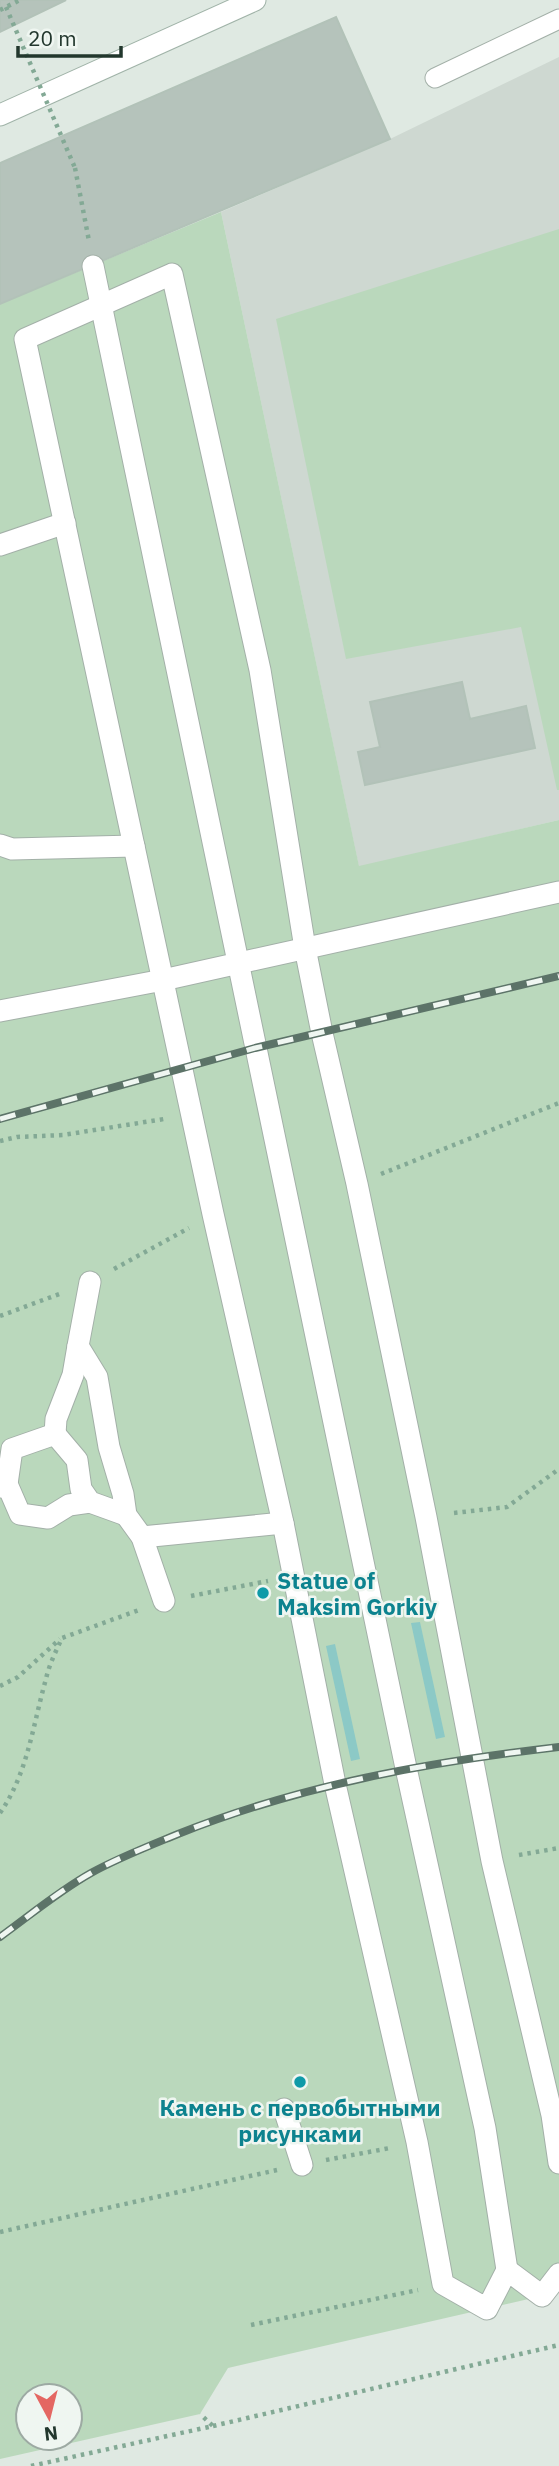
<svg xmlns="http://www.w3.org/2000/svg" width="559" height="2466" font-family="'IBM Plex Sans',sans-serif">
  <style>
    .built { fill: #ced8d1 }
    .green { fill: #bad8bc; fill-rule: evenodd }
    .water { fill: #8cc9c6 }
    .building { fill: #b5c3bb; stroke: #b2c2b8; stroke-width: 2 }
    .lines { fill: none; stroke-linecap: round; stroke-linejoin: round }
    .service-casing { stroke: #a3b0a8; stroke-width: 21 }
    .pedestrian-casing { stroke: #a3b0a8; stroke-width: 23 }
    .secondary-casing { stroke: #a0b3a8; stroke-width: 23 }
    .path { stroke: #83a995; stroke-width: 4.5; stroke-dasharray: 3.5 5; stroke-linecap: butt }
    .service { stroke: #fff; stroke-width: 19 }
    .pedestrian { stroke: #fff; stroke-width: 21 }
    .secondary { stroke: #fff; stroke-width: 21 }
    .rail-casing { stroke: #5c7368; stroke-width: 8 }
    .rail { stroke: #eff6f1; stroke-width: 5; stroke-dasharray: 16; stroke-linecap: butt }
    .path-bridge { stroke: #83a995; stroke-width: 4.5; stroke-dasharray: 3.5 5; stroke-linecap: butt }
    .culture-dot { fill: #0f9aa8; stroke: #eff6f1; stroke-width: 2.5 }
    .labels { text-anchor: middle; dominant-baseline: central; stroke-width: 5; stroke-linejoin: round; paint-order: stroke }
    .culture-label { font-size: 23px; font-weight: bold; fill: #0d838f; stroke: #eff6f1; text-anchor: start }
  </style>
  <rect width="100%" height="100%" fill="#dfe9e2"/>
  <!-- built -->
  <polygon class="built" points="559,57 559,820 359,867 221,212 390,139"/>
  <!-- green -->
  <g class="green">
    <path d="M 221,212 L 359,866 L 559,820 L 559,2292 L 228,2368 L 200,2414 L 0,2459 L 0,304 ZM 28,2396 L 70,2396 L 70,2438 L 28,2438 Z"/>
    <polygon points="559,229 559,790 557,790 521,627 346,659 276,319"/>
  </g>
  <!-- water -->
  <g class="water">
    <polygon points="420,1622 445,1737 436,1739 411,1623"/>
    <polygon points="335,1644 360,1759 351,1761 326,1646"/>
  </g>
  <!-- building -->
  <g class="building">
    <polygon points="0,0 66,0 0,32"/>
    <polygon points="336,17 390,139 0,304 0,163"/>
    <polygon points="462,682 470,719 526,706 535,748 365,785 358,752 380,747 370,702"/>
  </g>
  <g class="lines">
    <defs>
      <polyline id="service" points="435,78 559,19"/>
      <g id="pedestrian">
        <polyline points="93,266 406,1768 485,2128 507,2270"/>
        <polyline points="0,545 65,523"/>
        <polyline points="0,845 12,849 134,846"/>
        <polyline points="0,1011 163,980 559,892"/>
        <polyline points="90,1282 78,1346 97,1377 109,1447 123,1494 126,1515 142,1537 164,1601"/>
        <polyline points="55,1434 56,1419 73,1375 78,1346"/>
        <polyline points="7,1484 20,1514 48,1518 69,1505 90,1502"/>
        <polyline points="0,1487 7,1484 12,1449 55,1434 77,1460 81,1489 90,1502 126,1515"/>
        <polyline points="142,1537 283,1523"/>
        <polyline points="284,2109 302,2165"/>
        <polyline points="559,2163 552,2115 492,1861 426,1517 357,1184 322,1033 305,948 260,670 172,274 25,339 213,1214 283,1523 335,1784 417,2142 443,2284 487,2309 507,2270 542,2296 559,2274"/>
      </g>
      <polyline id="secondary" points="0,115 255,0"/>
    </defs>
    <!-- service casing -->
    <use href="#service" class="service-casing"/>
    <!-- pedestrian casing -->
    <use href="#pedestrian" class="pedestrian-casing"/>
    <!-- secondary casing -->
    <use href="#secondary" class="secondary-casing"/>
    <!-- path -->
    <g class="path">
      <polyline points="0,10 20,0"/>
      <polyline points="75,168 89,241"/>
      <polyline points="0,1141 17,1137 63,1135 164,1119"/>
      <polyline points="381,1174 559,1103"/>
      <polyline points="114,1269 189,1228"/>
      <polyline points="0,1316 62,1293"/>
      <polyline points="454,1513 507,1507 559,1469"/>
      <polyline points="191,1596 268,1581"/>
      <polyline points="0,1686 18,1677 60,1639"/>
      <path d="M 0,1813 C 28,1773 33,1724 46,1679 C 49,1665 56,1651 62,1638 L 139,1610"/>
      <polyline points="519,1855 559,1848"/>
      <polyline points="326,2160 390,2148"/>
      <polyline points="0,2232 277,2170"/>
      <polyline points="251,2325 418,2290"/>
      <polyline points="213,2426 559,2345"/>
      <polyline points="31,2466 213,2426 200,2414"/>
    </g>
    <!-- service -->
    <use href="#service" class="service"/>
    <!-- pedestrian -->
    <use href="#pedestrian" class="pedestrian"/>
    <!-- secondary -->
    <use href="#secondary" class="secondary"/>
    <defs>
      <g id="rail">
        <polyline points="0,1119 255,1048 559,976"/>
        <path d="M 0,1937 C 29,1916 59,1891 91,1873 C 118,1858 149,1846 178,1834 C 301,1785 428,1762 559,1747"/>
      </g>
    </defs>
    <!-- rail casing -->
    <use href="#rail" class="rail-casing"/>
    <!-- rail -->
    <use href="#rail" class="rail"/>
    <!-- path-bridge -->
    <polyline class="path-bridge" points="6,7 75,168"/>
  </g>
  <!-- markers -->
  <g class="culture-dot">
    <circle cx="263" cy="1593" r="7"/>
    <circle cx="300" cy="2082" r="7"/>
  </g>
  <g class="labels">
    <!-- culture labels -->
    <g class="culture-label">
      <text x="277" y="1580">Statue of<tspan x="277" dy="26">Maksim Gorkiy</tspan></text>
      <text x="300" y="2107" text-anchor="middle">Камень с первобытными<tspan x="300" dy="26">рисунками</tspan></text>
    </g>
  </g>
  <!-- north arrow -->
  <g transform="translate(49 2417) rotate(173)"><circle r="33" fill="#eff6f1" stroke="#9daaa3" stroke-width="2"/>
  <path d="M0-5L12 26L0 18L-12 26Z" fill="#e46762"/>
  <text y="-10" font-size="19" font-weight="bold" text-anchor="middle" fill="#22372d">N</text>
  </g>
  <!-- scale -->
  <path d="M18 46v10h103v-10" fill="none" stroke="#22372d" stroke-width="3.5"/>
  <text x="28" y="46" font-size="21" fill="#22372d" stroke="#eff6f1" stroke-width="5" paint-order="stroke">20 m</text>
</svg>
